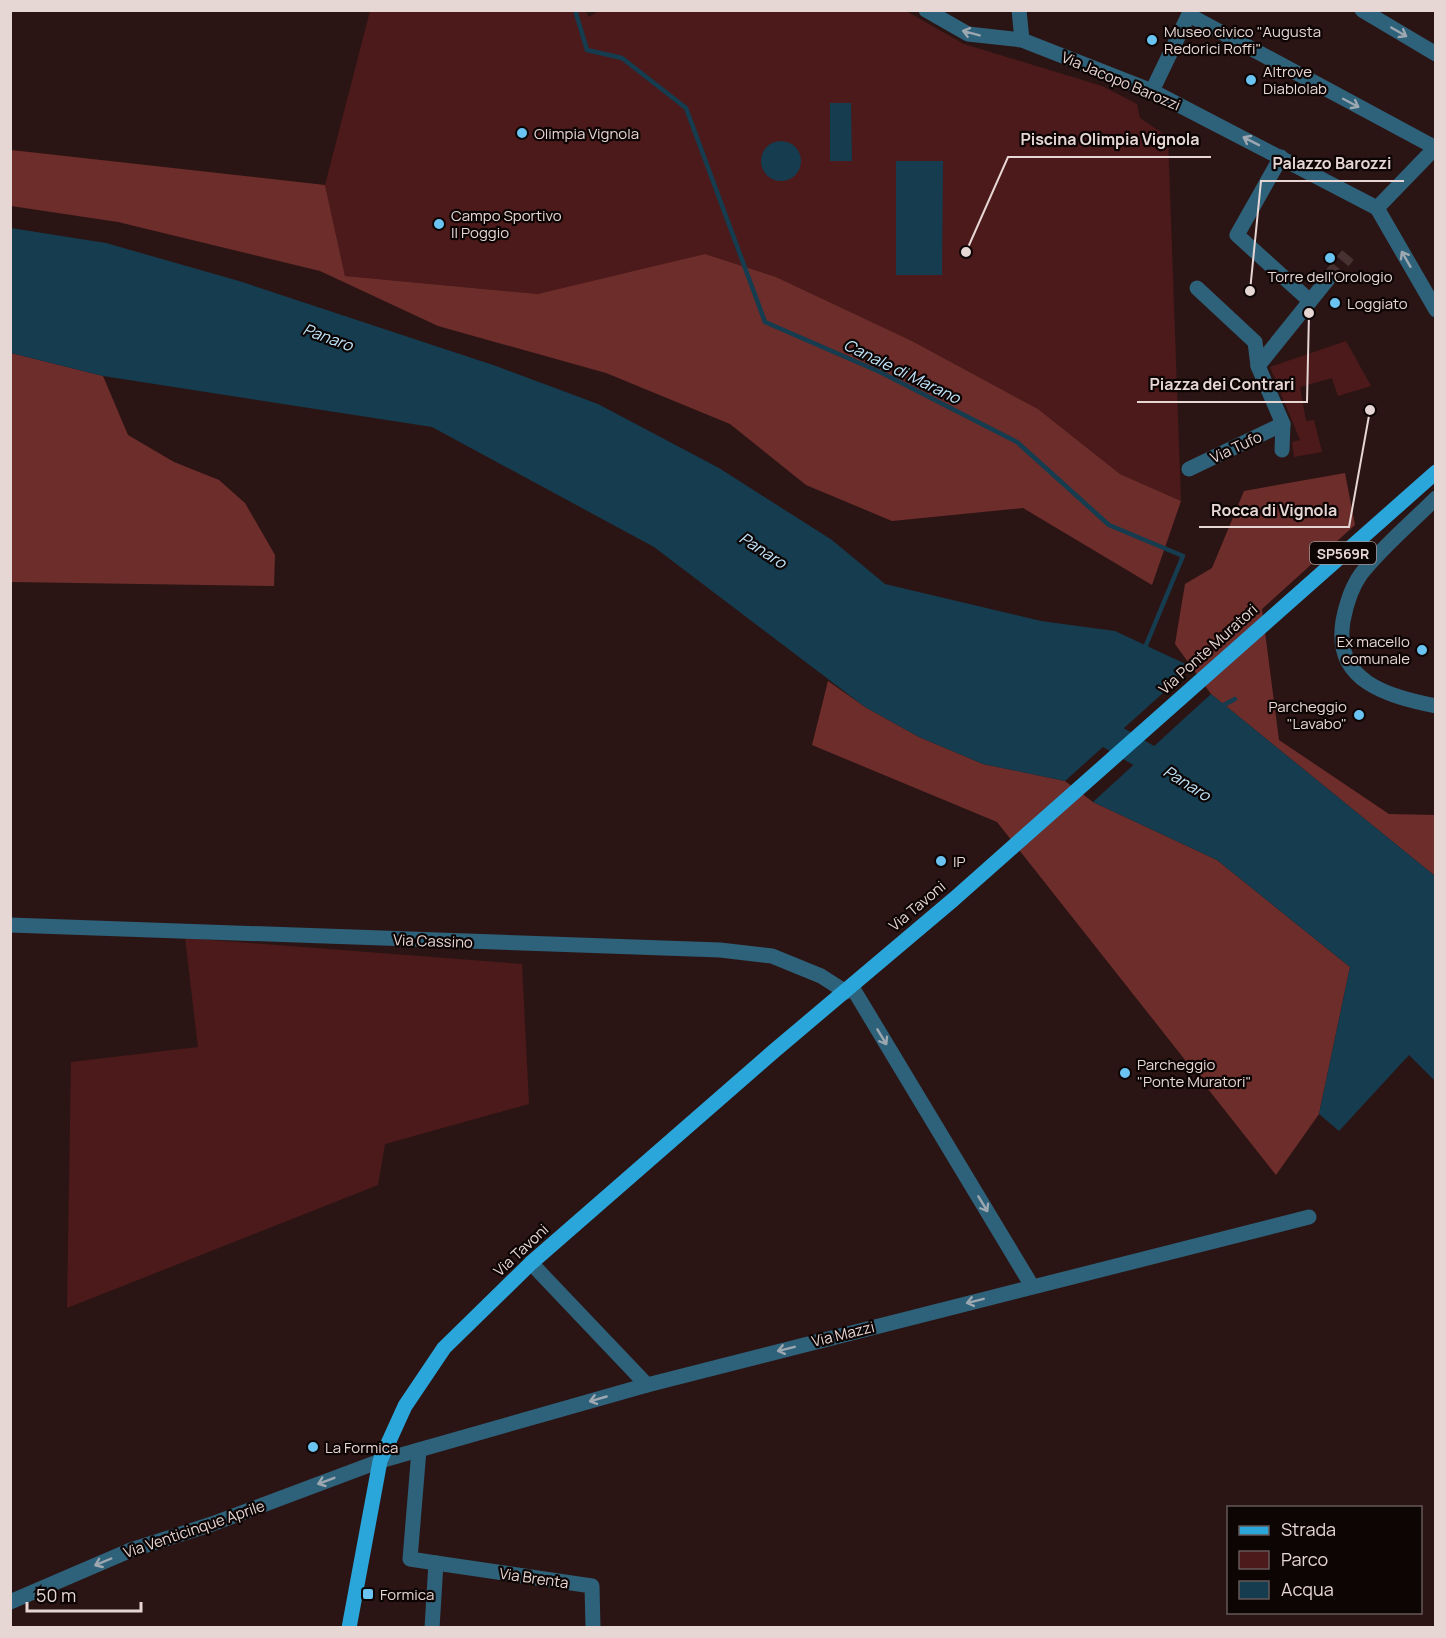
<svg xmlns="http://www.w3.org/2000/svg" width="1446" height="1638" font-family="Manrope,sans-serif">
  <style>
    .green { fill: #4c1a1a }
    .forest { fill: #6d2d2b }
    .water { fill: #153c4f }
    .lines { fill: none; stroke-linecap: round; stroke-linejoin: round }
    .stream { stroke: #153c4f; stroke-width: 4.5 }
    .river { stroke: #153c4f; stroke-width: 27 }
    .minor-tunnel { stroke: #473231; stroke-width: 15; stroke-dasharray: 15 8; stroke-linecap: butt }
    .minor { stroke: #2e617a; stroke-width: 15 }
    .major { stroke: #2aa6db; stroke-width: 15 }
    .oneway { stroke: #9ca7b0 }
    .poi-dot { fill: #6ac3f1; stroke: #0d0404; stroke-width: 2 }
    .labels { text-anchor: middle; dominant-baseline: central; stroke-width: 4.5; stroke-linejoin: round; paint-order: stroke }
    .shield { fill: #0d0404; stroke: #a59796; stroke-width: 1.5 }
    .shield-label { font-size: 14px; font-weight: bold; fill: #e6d6d4 }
    .poi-label { font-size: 15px; fill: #e6d6d4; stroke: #0d0404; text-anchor: start }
    .street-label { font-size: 15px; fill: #e6d6d4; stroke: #0d0404 }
    .water-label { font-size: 16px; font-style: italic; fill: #bee4f9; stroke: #0d0404 }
    .leader { fill: none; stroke: #e6d6d4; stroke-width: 2 }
    .callout-dot { fill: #e6d6d4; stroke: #0d0404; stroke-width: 2 }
    .callout-label { font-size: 16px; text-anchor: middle; font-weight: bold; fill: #e6d6d4; stroke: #0d0404; stroke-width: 4.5; stroke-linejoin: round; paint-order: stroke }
  </style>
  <rect width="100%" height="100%" fill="#2b1514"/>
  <!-- green -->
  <g class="green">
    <polygon points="585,10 589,17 600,10 906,11 964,44 1102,86 1137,104 1140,118 1168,137 1181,501 1120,474 1038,409 912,341 776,277 705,254 604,280 538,294 345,276 325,185 370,11"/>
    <polygon points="1346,341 1371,386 1338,396 1332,378 1300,387 1306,421 1314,420 1322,452 1294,457 1292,442 1300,440 1270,367"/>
    <polygon points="185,938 522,964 529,1104 385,1144 378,1185 67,1308 71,1062 198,1047"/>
  </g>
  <!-- forest -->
  <g class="forest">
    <polygon points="11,150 325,185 345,276 538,294 705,254 776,277 912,341 1038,409 1120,474 1181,501 1152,585 1023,508 892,521 806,485 730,424 606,373 438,326 320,271 118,222 11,206"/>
    <polygon points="11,353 103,376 128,435 174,462 219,480 245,503 275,555 274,586 11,582"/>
    <polygon points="1345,473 1355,525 1262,609 1279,740 1389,814 1435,815 1435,876 1211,694 1175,644 1185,584 1212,568 1244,491"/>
    <polygon points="828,681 865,707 919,737 983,764 1065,781 1093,802 1217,860 1350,967 1319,1114 1276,1175 997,822 812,745"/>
  </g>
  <!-- water -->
  <g class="water">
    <polygon points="830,103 851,103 852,161 830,161"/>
    <circle cx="781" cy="161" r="20"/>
    <polygon points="896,161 943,161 942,275 896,275"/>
    <polygon points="11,228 106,243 239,281 496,366 598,404 719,468 832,540 885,584 1041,621 1115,631 1192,667 1065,781 983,764 919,737 865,707 654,547 432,427 103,376 11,353"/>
    <polygon points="1211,694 1435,876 1435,1081 1409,1055 1339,1131 1319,1114 1350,967 1217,860 1093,802"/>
  </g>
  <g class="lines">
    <!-- stream -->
    <g class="stream">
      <polyline points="575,10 587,50 622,58 686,108 765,322 880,372 1017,442 1109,525 1183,556 1144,650"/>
      <polyline points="1220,707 1235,699"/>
    </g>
    <!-- river -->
    <polyline class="river" points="1080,722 1109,735 1175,774"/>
    <!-- minor-tunnel -->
    <polyline class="minor-tunnel" points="1328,279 1348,255"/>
    <!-- minor -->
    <g class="minor">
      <polyline points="926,10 968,34 1022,40 1152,91 1377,208"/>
      <polyline points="1019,10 1022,40"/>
      <polyline points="1362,10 1436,54"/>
      <polyline points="1189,15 1436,148"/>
      <polyline points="1152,91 1191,10"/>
      <polyline points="1281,157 1237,235 1310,301"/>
      <polyline points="1377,208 1436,310"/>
      <polyline points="1377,208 1436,147"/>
      <polyline points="1197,288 1255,342 1258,366 1283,424 1282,450"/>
      <polyline points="1258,366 1328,279"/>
      <polyline points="1189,469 1283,424"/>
      <path d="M 1436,498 C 1411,523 1382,547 1361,574 C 1351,588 1346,605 1343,621 C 1333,682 1388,696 1436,706"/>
      <polyline points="10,925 720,950 772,956 821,976 846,992"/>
      <polyline points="852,987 1032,1286"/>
      <polyline points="531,1263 647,1385"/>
      <polyline points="419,1450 410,1559 436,1563 432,1628"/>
      <polyline points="436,1563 592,1586 593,1628"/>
      <polyline points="10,1602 131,1550 212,1524 380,1461 647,1385 1309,1217"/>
    </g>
    <!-- major -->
    <polyline class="major" points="349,1628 380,1461 405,1406 444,1348 531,1263 774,1051 954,899 1436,472"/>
  </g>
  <!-- one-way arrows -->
  <defs><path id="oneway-shaft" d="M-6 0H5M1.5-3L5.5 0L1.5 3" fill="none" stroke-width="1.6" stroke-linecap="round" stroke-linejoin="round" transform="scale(1.5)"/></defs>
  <g class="oneway">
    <use href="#oneway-shaft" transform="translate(1399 32) rotate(30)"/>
    <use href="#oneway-shaft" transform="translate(971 33) rotate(-165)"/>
    <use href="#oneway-shaft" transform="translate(1351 103) rotate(28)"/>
    <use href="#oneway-shaft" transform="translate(1251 141) rotate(-153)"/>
    <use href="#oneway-shaft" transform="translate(1406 259) rotate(-120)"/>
    <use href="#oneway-shaft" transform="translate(882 1037) rotate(59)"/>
    <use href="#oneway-shaft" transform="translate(983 1204) rotate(59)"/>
    <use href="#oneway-shaft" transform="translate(975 1301) rotate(166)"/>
    <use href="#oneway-shaft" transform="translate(786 1349) rotate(166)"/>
    <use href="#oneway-shaft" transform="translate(598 1399) rotate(164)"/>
    <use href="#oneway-shaft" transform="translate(326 1481) rotate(159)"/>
    <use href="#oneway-shaft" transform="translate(103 1562) rotate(157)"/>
  </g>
  <!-- markers -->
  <g class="poi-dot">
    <circle cx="1152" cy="40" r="6"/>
    <circle cx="1251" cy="80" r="6"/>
    <circle cx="522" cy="133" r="6"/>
    <circle cx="439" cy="224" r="6"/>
    <circle cx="1330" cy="258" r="6"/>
    <circle cx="1335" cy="303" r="6"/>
    <circle cx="1422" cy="650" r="6"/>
    <circle cx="1359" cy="715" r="6"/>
    <circle cx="941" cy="861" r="6"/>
    <circle cx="1125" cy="1073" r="6"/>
    <circle cx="313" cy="1447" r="6"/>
    <rect x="362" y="1588" width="12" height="12" rx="3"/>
  </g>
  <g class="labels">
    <!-- shield labels -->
    <rect class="shield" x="1310" y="542" width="66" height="22" rx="4.5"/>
    <g class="shield-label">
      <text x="1343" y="553">SP569R</text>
    </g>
    <!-- poi labels -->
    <g class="poi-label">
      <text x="1164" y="31">Museo civico "Augusta<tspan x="1164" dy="17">Redorici Roffi"</tspan></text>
      <text x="1263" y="71">Altrove<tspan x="1263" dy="17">Diablolab</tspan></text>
      <text x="534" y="133">Olimpia Vignola</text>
      <text x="451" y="215">Campo Sportivo<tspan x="451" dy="17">Il Poggio</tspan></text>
      <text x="1330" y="276" text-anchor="middle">Torre dell'Orologio</text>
      <text x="1347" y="303">Loggiato</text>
      <text x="1410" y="641" text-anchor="end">Ex macello<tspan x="1410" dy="17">comunale</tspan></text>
      <text x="1347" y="706" text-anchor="end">Parcheggio<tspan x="1347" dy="17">"Lavabo"</tspan></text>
      <text x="953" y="861">IP</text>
      <text x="1137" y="1064">Parcheggio<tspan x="1137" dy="17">"Ponte Muratori"</tspan></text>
      <text x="325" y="1447">La Formica</text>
      <text x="380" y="1594">Formica</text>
    </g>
    <!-- street labels -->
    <g class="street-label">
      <text transform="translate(1121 81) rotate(23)">Via Jacopo Barozzi</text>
      <text transform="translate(1236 447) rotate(-25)">Via Tufo</text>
      <text transform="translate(1208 649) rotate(-42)">Via Ponte Muratori</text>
      <text transform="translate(917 906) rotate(-40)">Via Tavoni</text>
      <text transform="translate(433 941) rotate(2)">Via Cassino</text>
      <text transform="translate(521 1250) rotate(-43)">Via Tavoni</text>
      <text transform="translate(843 1334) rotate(-14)">Via Mazzi</text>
      <text transform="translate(194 1529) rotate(-19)">Via Venticinque Aprile</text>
      <text transform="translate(534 1578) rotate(8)">Via Brenta</text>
    </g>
    <!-- water labels -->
    <g class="water-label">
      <text transform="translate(328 337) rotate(20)">Panaro</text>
      <text transform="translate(902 371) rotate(26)">Canale di Marano</text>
      <text transform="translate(763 550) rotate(33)">Panaro</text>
      <text transform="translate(1187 783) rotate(32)">Panaro</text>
    </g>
  </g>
  <!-- callouts -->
  <path class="leader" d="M966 252L1008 157H1211M1250 291L1261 181H1404M1309 313L1307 402H1137M1370 410L1349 527H1199"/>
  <g class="callout-dot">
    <circle cx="966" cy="252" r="6"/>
    <circle cx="1250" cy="291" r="6"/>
    <circle cx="1309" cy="313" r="6"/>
    <circle cx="1370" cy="410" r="6"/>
  </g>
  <g class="callout-label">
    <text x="1110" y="145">Piscina Olimpia Vignola</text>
    <text x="1332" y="169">Palazzo Barozzi</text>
    <text x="1222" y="390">Piazza dei Contrari</text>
    <text x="1274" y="516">Rocca di Vignola</text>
  </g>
  <!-- border -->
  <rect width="1446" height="1638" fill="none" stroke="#e6d6d4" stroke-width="24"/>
  <!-- legend -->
  <rect x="1227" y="1506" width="195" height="108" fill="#0d0404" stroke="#645857" stroke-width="1.5"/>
  <rect x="1239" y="1526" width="30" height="9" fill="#2aa6db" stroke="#645857" stroke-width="1.5"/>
  <text x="1281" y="1536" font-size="18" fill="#e6d6d4">Strada</text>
  <rect x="1239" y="1551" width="30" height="18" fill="#4c1a1a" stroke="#645857" stroke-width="1.5"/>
  <text x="1281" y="1566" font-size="18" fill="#e6d6d4">Parco</text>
  <rect x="1239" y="1581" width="30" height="18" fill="#153c4f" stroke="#645857" stroke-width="1.5"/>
  <text x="1281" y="1596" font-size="18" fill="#e6d6d4">Acqua</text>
  <!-- scale -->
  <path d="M27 1602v9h114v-9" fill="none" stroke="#e6d6d4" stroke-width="3"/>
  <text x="36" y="1602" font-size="18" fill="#e6d6d4" stroke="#0d0404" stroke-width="4.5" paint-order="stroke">50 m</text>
</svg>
